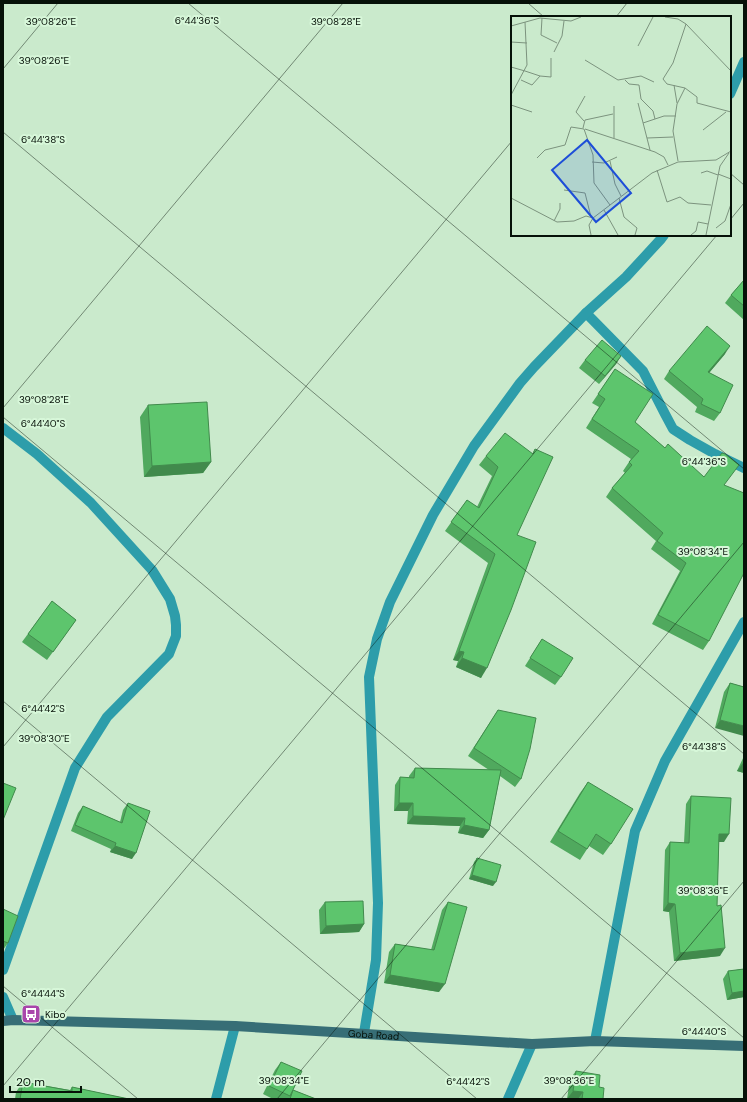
<svg xmlns="http://www.w3.org/2000/svg" width="747" height="1102" font-family="'DM Sans',sans-serif">
  <style>
    .lines { fill: none; stroke-linecap: round; stroke-linejoin: round }
    .minor { stroke: #2d9daa; stroke-width: 10 }
    .secondary { stroke: #376e76; stroke-width: 10 }
    .wall { fill: #50a95e }
    .shaded-wall { fill: #418a4c }
    .building { fill: #5dc56d; stroke: #418a4c }
    .ticks { fill: none; stroke: #061108; stroke-width: 1; stroke-opacity: 0.45 }
    .labels { text-anchor: middle; dominant-baseline: central; stroke-width: 4; stroke-linejoin: round; paint-order: stroke }
    .poi-label { font-size: 10px; fill: #061108; stroke: #d7f7d9; text-anchor: start }
    .street-label { font-size: 10px; fill: #061108; stroke: #d7f7d9 }
    .inset-road { fill: none; stroke: #7c937e; stroke-width: 1 }
    .view { fill: #1d4ed8; fill-opacity: 0.15; stroke: #1d4ed8; stroke-width: 2 }
    .inset-edge { fill: none; stroke: #061108; stroke-width: 2 }
    .ticks-label { font-size: 10px; text-anchor: middle; fill: #061108; stroke: #d7f7d9; stroke-width: 4; stroke-linejoin: round; paint-order: stroke }
  </style>
  <rect width="100%" height="100%" fill="#caeacc"/>
  <g class="lines">
    <!-- minor -->
    <g class="minor">
      <polyline points="730,94 744,62"/>
      <polyline points="586,313 643,371 665,414 673,429 690,440 715,454 744,468"/>
      <polyline points="3,428 37,454 91,503 152,570 170,599 175,616 176,625 176,636 169,654 107,717 75,768 3,970"/>
      <polyline points="3,997 13,1020"/>
      <polyline points="364,1033 376,960 378,903 369,677 377,639 390,602 433,515 474,446 520,383 534,367 586,313 626,277 661,239 664,235"/>
      <polyline points="595,1041 635,831 665,761 744,622"/>
      <polyline points="216,1099 235,1026"/>
      <polyline points="508,1099 532,1044"/>
    </g>
    <!-- secondary -->
    <path class="secondary" id="s1" d="M 3,1021 L 13,1020 L 235,1026 L 532,1044 L 595,1041 L 744,1046"/>
  </g>
  <!-- wall -->
  <g class="wall">
    <polygon points="744,280 744,320 725,303 731,295"/>
    <polygon points="725,354 709,373 720,413 714,421 695,412 697,407 664,379 669,371"/>
    <polygon points="621,356 616,364 599,384 579,368 585,360"/>
    <polygon points="615,369 635,422 665,448 704,477 724,486 709,641 703,650 652,624 680,571 651,549 656,541 606,497 612,488 625,473 623,471 631,459 586,428 599,407 592,403"/>
    <polygon points="148,405 211,462 203,473 144,477 140,417"/>
    <polygon points="535,449 517,535 481,678 456,667 458,661 453,660 488,563 445,531 467,500 477,507 492,476 479,465 486,456 532,454"/>
    <polygon points="52,601 76,620 47,660 22,642"/>
    <polygon points="542,639 561,677 555,685 525,666"/>
    <polygon points="730,683 744,687 715,728 724,692"/>
    <polygon points="498,710 521,779 515,787 500,776 489,830 483,838 458,833 460,826 407,824 408,811 394,811 395,785 400,777 409,778 409,776 415,768 489,770 468,756"/>
    <polygon points="744,756 744,773 737,771"/>
    <polygon points="588,782 611,844 603,855 589,846 580,860 550,842 580,793"/>
    <polygon points="691,796 724,842 719,842 717,906 720,956 674,961 669,912 663,911 665,850 670,842 684,843 686,804"/>
    <polygon points="128,803 132,859 110,852 111,849 71,831 78,813 83,806 120,822 123,810"/>
    <polygon points="477,858 493,886 469,879 474,862"/>
    <polygon points="325,902 364,924 359,932 320,934 319,910"/>
    <polygon points="448,902 439,992 384,983 389,952 395,944 431,950 442,910"/>
    <polygon points="3,909 8,943 3,950"/>
    <polygon points="744,969 744,997 727,1000 723,979 728,971"/>
    <polygon points="281,1062 291,1093 293,1090 316,1099 273,1099 263,1094 275,1070"/>
    <polygon points="576,1071 599,1087 603,1099 567,1099 570,1079"/>
    <polygon points="23,1082 70,1090 72,1087 129,1099 15,1099 16,1092"/>
  </g>
  <!-- shaded-wall -->
  <g class="shaded-wall">
    <polygon points="730,346 725,354 703,380 708,372"/>
    <polygon points="621,356 616,364 599,384 605,376"/>
    <polygon points="211,462 203,473 144,477 152,466"/>
    <polygon points="459,651 464,652 458,661 453,660"/>
    <polygon points="462,658 487,668 481,678 456,667"/>
    <polygon points="720,720 744,726 744,736 715,728"/>
    <polygon points="743,763 744,763 744,773 737,771"/>
    <polygon points="399,803 413,803 408,811 394,811"/>
    <polygon points="413,816 465,818 460,826 407,824"/>
    <polygon points="464,825 489,830 483,838 458,833"/>
    <polygon points="719,834 729,834 724,842 714,842"/>
    <polygon points="115,846 136,853 132,859 110,852"/>
    <polygon points="472,875 496,882 493,886 469,879"/>
    <polygon points="668,903 675,904 669,912 663,911"/>
    <polygon points="364,924 359,932 320,934 326,926"/>
    <polygon points="725,948 720,956 674,961 680,953"/>
    <polygon points="390,975 445,984 439,992 384,983"/>
    <polygon points="744,991 744,997 727,1000 732,993"/>
    <polygon points="573,1091 583,1092 578,1099 567,1099"/>
  </g>
  <!-- building -->
  <g class="building">
    <polygon points="744,280 744,306 731,295"/>
    <polygon points="707,326 730,346 708,372 733,385 720,413 701,404 703,399 669,371"/>
    <polygon points="602,340 621,356 605,376 585,360"/>
    <polygon points="615,369 653,394 635,422 665,448 668,444 704,477 722,453 725,454 739,465 724,485 744,493 744,573 709,641 658,615 686,563 657,541 663,533 612,488 632,465 629,462 639,451 592,419 605,399 598,394"/>
    <polygon points="207,402 211,462 152,466 148,405"/>
    <polygon points="505,433 533,454 535,449 553,457 517,535 536,542 511,610 487,668 462,658 464,652 459,651 495,554 451,522 467,500 479,508 498,467 486,456"/>
    <polygon points="52,601 76,620 53,652 28,634"/>
    <polygon points="542,639 573,658 561,677 530,658"/>
    <polygon points="730,683 744,687 744,726 720,720"/>
    <polygon points="498,710 536,718 530,749 521,779 474,748"/>
    <polygon points="415,768 501,770 489,830 464,825 465,818 413,816 413,803 399,803 400,777 414,778"/>
    <polygon points="588,782 633,809 611,844 596,834 587,849 558,831"/>
    <polygon points="3,783 16,788 3,820"/>
    <polygon points="691,796 731,798 729,834 719,834 717,906 721,905 725,948 680,953 675,904 668,903 670,842 689,843"/>
    <polygon points="128,803 150,811 136,853 115,846 116,843 75,825 83,806 122,823"/>
    <polygon points="477,858 501,865 496,882 472,875"/>
    <polygon points="363,901 364,924 326,926 325,902"/>
    <polygon points="448,902 467,907 445,984 390,975 395,944 434,950"/>
    <polygon points="3,909 18,916 8,943 3,941"/>
    <polygon points="744,969 744,991 732,993 728,971"/>
    <polygon points="281,1062 302,1071 290,1096 269,1086"/>
    <polygon points="576,1071 600,1075 599,1087 604,1088 603,1099 582,1099 583,1092 573,1091"/>
    <polygon points="23,1082 72,1091 72,1087 129,1099 20,1099"/>
    <polygon points="293,1090 316,1099 290,1099"/>
  </g>
  <!-- ticks -->
  <path class="ticks" d="M 188,3 L 744,469M 528,3 L 544,17M 616,17 L 627,3M 3,69 L 58,3M 3,132 L 744,754M 730,173 L 744,185M 730,220 L 744,203M 3,408 L 343,3M 3,417 L 744,1038M 3,701 L 477,1099M 3,747 L 512,141M 3,986 L 138,1099M 3,1086 L 717,235M 277,1099 L 744,542M 561,1099 L 744,881"/>
  <!-- icons -->
  <defs>
    <symbol id="bus-square" viewBox="-11 -11 22 22"><rect x="-9" y="-9" width="18" height="18" rx="4" fill="#a945ab" stroke="#d7f7d9"/><path d="M-5-6H5V4H4V6H2V4H-2V6H-4V4H-5ZM-3.5-4V0h7V-4ZM-3.5 1.2v1.5H-2V1.2ZM2 1.2v1.5H3.5V1.2Z" fill="#fff"/></symbol>
  </defs>
  <g fill-rule="evenodd">
    <use href="#bus-square" x="20" y="1003" width="22" height="22"/>
  </g>
  <g class="labels">
    <!-- poi labels -->
    <g class="poi-label">
      <text x="45" y="1014">Kibo</text>
    </g>
    <!-- street labels -->
    <g class="street-label">
      <text stroke="none"><textPath href="#s1" startOffset="371">Goba Road</textPath></text>
    </g>
  </g>
  <!-- overview -->
  <g transform="translate(511 16)">
    <rect width="220" height="220" fill="#caeacc"/>
    <path class="inset-road" d="M 154,1 L 167,3 L 175,8 L 220,55M 31,2 L 30,19 L 46,27M 0,10 L 29,2 L 60,5 L 70,1M 0,26 L 16,27M 127,30 L 142,1M 43,36 L 51,20 L 53,5M 74,44 L 107,64 L 130,60 L 143,66M 0,51 L 14,55M 14,55 L 29,60M 10,64 L 21,69 L 29,60 L 40,61 L 40,42M 114,64 L 118,68 L 128,69 L 130,83 L 142,95 L 144,103M 163,69 L 166,87M 174,72 L 186,81 L 186,87 L 220,96M 0,79 L 16,49 L 14,6M 127,87 L 139,134M 0,89 L 21,96M 73,105 L 65,96 L 74,80M 132,107 L 153,100 L 165,100M 72,112 L 74,104 L 102,98M 74,113 L 144,136 L 153,141 L 157,149M 192,114 L 215,96M 103,122 L 103,90M 136,122 L 162,121M 26,142 L 34,134 L 54,129 L 60,111 L 73,113 L 82,139 L 83,167 L 99,189M 99,145 L 104,168 L 110,180M 167,145 L 162,115 L 166,88 L 174,72 L 156,68 L 152,63 L 162,47 L 175,8M 81,146 L 93,147 L 106,141M 146,154 L 156,186 L 169,181 L 177,187 L 200,189M 190,157 L 196,155 L 207,159M 207,158 L 220,163M 53,174 L 74,177 L 80,201M 0,182 L 46,206 L 63,205 L 75,200 L 82,202M 108,182 L 113,201 L 126,212 L 124,219M 93,194 L 107,219M 43,205 L 49,193 L 49,187M 205,212 L 214,205 L 220,188M 80,219 L 78,209 L 82,202 L 141,157 L 167,146 L 205,144 L 220,135M 180,219 L 185,215 L 187,206 L 197,208M 195,219 L 209,150 L 218,137"/>
    <path class="view" d="M 76,124 L 120,177 L 85,206 L 41,154 Z"/>
    <rect width="220" height="220" class="inset-edge"/>
  </g>
  <g class="ticks-label">
    <text x="197" y="24">6°44'36"S</text>
    <text x="51" y="25">39°08'26"E</text>
    <text x="336" y="25">39°08'28"E</text>
    <text x="44" y="64">39°08'26"E</text>
    <text x="43" y="143">6°44'38"S</text>
    <text x="44" y="403">39°08'28"E</text>
    <text x="43" y="427">6°44'40"S</text>
    <text x="704" y="465">6°44'36"S</text>
    <text x="703" y="555">39°08'34"E</text>
    <text x="43" y="712">6°44'42"S</text>
    <text x="44" y="742">39°08'30"E</text>
    <text x="704" y="750">6°44'38"S</text>
    <text x="703" y="894">39°08'36"E</text>
    <text x="43" y="997">6°44'44"S</text>
    <text x="704" y="1035">6°44'40"S</text>
    <text x="284" y="1084">39°08'34"E</text>
    <text x="569" y="1084">39°08'36"E</text>
    <text x="468" y="1085">6°44'42"S</text>
  </g>
  <!-- border -->
  <rect width="747" height="1102" fill="none" stroke="#061108" stroke-width="8"/>
  <!-- scale -->
  <path d="M10 1086v6h71v-6" fill="none" stroke="#061108" stroke-width="2"/>
  <text x="16" y="1086" font-size="12" fill="#061108" stroke="#d7f7d9" stroke-width="3" paint-order="stroke">20 m</text>
</svg>
